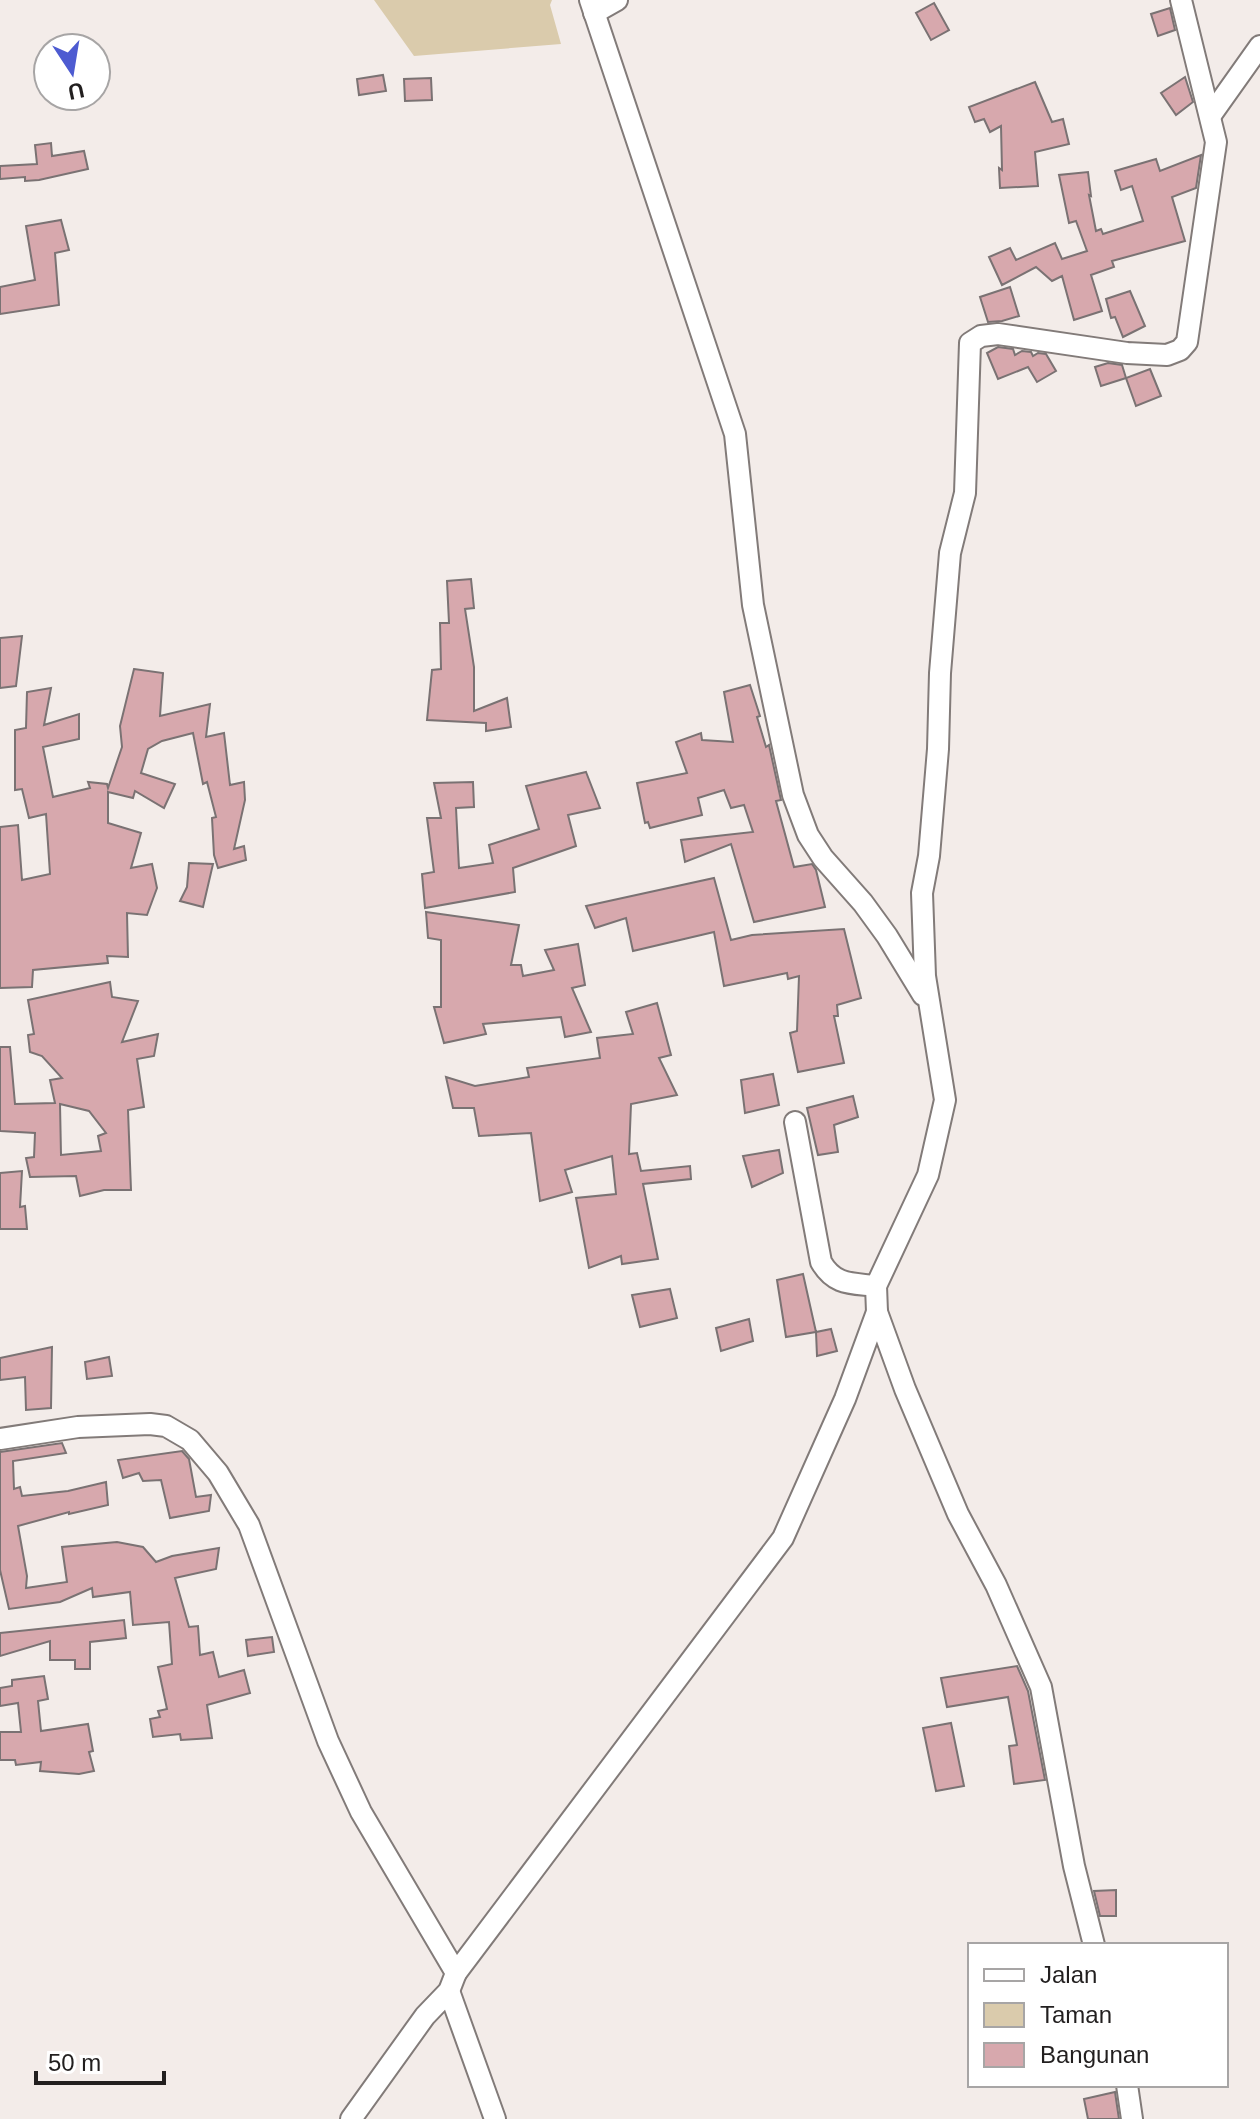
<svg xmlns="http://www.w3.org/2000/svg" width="1260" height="2119" font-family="Helvetica,sans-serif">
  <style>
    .green { fill: #dacbac }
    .building { fill: #d7a8ad; stroke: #7a7273; stroke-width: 2; fill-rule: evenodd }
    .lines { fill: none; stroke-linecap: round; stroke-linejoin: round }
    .minor-casing { stroke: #827b79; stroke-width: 24 }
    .minor { stroke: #fff; stroke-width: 20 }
  </style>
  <rect width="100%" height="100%" fill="#f3ece9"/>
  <!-- green -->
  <polygon class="green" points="374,0 552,0 550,5 561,44 414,56"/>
  <!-- building -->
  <g class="building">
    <polygon points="934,3 949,30 931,40 916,13"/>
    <polygon points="1170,8 1175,30 1158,36 1151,14"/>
    <polygon points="383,75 386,91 359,95 357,79"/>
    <polygon points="1185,77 1193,102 1176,115 1161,93"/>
    <polygon points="431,78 432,100 405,101 404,79"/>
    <polygon points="1035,82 1052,122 1063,119 1069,144 1035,152 1038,186 1000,188 999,168 1002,170 1001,126 990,132 984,119 975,122 969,107"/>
    <polygon points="51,143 52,156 84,151 88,169 39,180 25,181 25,177 0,179 0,166 37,164 35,145"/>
    <polygon points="1201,155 1196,188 1172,197 1185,241 1112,261 1114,267 1091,275 1102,311 1074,320 1062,276 1052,281 1036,267 1002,285 989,257 1010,248 1016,260 1055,243 1062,259 1087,251 1076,221 1069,223 1059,175 1088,172 1091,196 1089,195 1096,231 1101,229 1103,234 1143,221 1132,186 1121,190 1115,171 1156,159 1160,171"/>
    <polygon points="61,220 69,250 55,253 59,305 0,314 0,287 35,280 26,226"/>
    <polygon points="1010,287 1019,316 1002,321 988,322 980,297"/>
    <polygon points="1130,291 1145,326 1123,337 1115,317 1111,318 1106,299"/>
    <polygon points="998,347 1013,349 1015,355 1022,351 1031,352 1033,356 1038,353 1046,354 1056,371 1037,382 1028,367 998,379 987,353"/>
    <polygon points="1108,363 1122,365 1126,378 1101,386 1095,367"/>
    <polygon points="1150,369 1161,396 1136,406 1126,378"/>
    <polygon points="471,579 474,608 465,609 474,667 474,711 507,698 511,727 486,731 486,723 427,720 432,670 441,669 440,623 449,623 447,581"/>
    <polygon points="22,636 16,686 0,688 0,638"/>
    <polygon points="134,669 163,673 160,716 210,704 206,737 224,733 230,785 244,782 245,800 234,849 244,846 246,860 218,868 214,855 212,818 216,817 207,782 203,784 193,733 162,741 148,749 141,773 175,784 164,808 135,791 133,798 108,792 108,823 141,833 131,868 152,864 157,888 147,915 127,913 128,957 107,956 108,963 33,970 32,987 0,988 0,827 18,825 22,880 50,874 46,814 29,818 22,789 15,790 15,730 26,728 27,692 51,688 44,725 79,714 79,739 43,747 53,797 90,788 88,782 107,784 108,788 122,747 120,726"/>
    <polygon points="750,685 760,716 757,717 766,747 769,745 781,800 776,801 794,867 812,864 816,870 825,907 754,922 731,844 685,862 681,840 753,832 744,805 731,808 724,790 698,798 702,815 650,828 648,822 645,823 637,783 687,773 676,742 701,733 702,740 733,742 724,692"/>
    <polygon points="586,772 600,808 568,815 576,846 513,868 515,892 425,908 422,874 434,872 427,818 441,818 434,783 473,782 474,807 456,808 459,868 493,863 489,845 539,829 526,786"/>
    <polygon points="189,863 213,864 203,907 180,901 187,887"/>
    <polygon points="714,878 731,940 752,935 844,929 861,998 837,1005 838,1016 834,1016 844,1063 798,1072 790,1033 797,1031 799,976 788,979 787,973 724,986 714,932 633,951 626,918 595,928 586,906"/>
    <polygon points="426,912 519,925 511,965 521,965 523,976 554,970 545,950 578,944 585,985 572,988 591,1032 565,1037 561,1017 483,1024 486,1034 444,1043 434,1007 441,1007 441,940 428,938"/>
    <path d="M 110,982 L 112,997 L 138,1001 L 122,1042 L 158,1034 L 154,1056 L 137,1059 L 144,1107 L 128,1110 L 131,1190 L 104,1190 L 80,1196 L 76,1176 L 30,1177 L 26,1158 L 34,1157 L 35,1133 L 0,1131 L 0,1047 L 10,1047 L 15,1104 L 55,1103 L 50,1080 L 62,1078 L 42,1056 L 30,1052 L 28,1035 L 34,1034 L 28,1000 ZM 60,1104 L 89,1111 L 106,1133 L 98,1136 L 101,1151 L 61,1155 Z"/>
    <polygon points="657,1003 671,1055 659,1058 677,1095 631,1104 629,1154 637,1153 641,1171 690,1166 691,1179 643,1184 658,1259 622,1264 621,1256 589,1268 576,1198 616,1194 612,1156 565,1170 572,1192 540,1201 531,1133 479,1136 474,1108 453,1108 446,1077 475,1086 529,1077 527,1068 600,1058 597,1038 633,1034 626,1012"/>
    <polygon points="773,1074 779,1105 745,1113 741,1080"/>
    <polygon points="853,1096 858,1117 834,1125 838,1152 818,1155 807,1108"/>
    <polygon points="779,1150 783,1173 752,1187 743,1156"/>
    <polygon points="22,1171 20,1207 25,1206 27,1229 0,1229 0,1173"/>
    <polygon points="803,1274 816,1332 831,1329 837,1351 817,1356 816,1332 786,1337 777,1280"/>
    <polygon points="670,1289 677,1318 640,1327 632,1295"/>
    <polygon points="749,1319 753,1341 721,1351 716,1328"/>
    <polygon points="52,1347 51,1408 26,1410 25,1377 0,1380 0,1358"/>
    <polygon points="109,1357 112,1376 87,1379 85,1362"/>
    <polygon points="62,1443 66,1453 13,1461 14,1489 20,1487 22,1496 68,1491 106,1482 108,1505 69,1514 69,1512 18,1526 27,1576 26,1588 67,1582 62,1547 117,1542 143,1547 156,1562 172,1556 219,1548 216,1569 175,1578 189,1627 198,1626 200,1655 213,1652 219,1677 244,1670 250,1693 207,1705 212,1738 181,1740 180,1734 153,1737 150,1719 160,1717 158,1711 167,1709 158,1667 172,1664 169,1622 133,1625 130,1592 93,1597 92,1588 60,1602 9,1609 0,1570 0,1452"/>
    <polygon points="182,1451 189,1459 196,1497 211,1495 209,1511 170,1518 161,1480 143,1481 139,1473 123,1478 118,1460"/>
    <polygon points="124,1620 126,1638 90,1642 90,1669 75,1669 75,1660 50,1660 50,1641 0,1656 0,1633"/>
    <polygon points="272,1637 274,1652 248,1656 246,1640"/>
    <polygon points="1017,1666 1028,1691 1045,1780 1014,1784 1009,1746 1017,1745 1008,1697 947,1707 941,1678"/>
    <polygon points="44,1676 48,1699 38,1701 41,1731 88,1724 93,1751 89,1752 94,1771 79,1774 40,1771 41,1762 16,1765 15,1760 0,1760 0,1732 21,1732 18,1703 0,1706 0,1688 12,1686 12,1680"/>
    <polygon points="951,1723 964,1786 936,1791 923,1728"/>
    <polygon points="1116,1890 1116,1916 1100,1916 1094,1891"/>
    <polygon points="1115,2092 1119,2119 1088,2119 1084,2099"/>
  </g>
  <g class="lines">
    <defs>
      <g id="minor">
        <polyline points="590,0 735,434 753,605 793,795 808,835 823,858 863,903 887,936 923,995"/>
        <polyline points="594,13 617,0"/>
        <polyline points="1211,115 1260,46"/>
        <path d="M 795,1122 L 821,1262 C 835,1286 852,1283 876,1286"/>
        <polyline points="0,1439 78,1427 150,1424 166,1426 190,1440 218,1473 249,1525 328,1741 361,1812 456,1973 449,1991 425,2016 351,2119"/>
        <polyline points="1094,1945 1074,1866 1041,1687 996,1585 958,1514 905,1389 877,1312 876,1286 928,1175 945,1100 925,976 922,893 929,856 938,749 940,673 950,553 965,493 970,343 981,336 998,334 1127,353 1167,355 1180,350 1187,342 1216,142 1181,0"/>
        <polyline points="456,1973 783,1538 845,1399 877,1312"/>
        <polyline points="449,1991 495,2119"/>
        <polyline points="1127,2085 1132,2119"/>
      </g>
    </defs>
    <!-- minor casing -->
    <use href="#minor" class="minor-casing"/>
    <!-- minor -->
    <use href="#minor" class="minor"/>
  </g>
  <!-- legend -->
  <rect x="968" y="1943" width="260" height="144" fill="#ffffff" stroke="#a7a5a5" stroke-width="2"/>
  <rect x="984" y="1969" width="40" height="12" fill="#ffffff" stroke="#a7a5a5" stroke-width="2"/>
  <text x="1040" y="1983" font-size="24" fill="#221f1f">Jalan</text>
  <rect x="984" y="2003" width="40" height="24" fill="#dacbac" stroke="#a7a5a5" stroke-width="2"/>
  <text x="1040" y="2023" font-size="24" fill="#221f1f">Taman</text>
  <rect x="984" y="2043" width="40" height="24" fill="#d7a8ad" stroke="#a7a5a5" stroke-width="2"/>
  <text x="1040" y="2063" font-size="24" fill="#221f1f">Bangunan</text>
  <!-- north arrow -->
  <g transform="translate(72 72) rotate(168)"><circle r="38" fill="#ffffff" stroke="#a7a5a5" stroke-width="2"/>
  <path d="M0-6L14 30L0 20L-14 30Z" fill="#4d5bd1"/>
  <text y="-12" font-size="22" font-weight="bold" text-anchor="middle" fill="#221f1f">U</text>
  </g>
  <!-- scale -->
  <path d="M36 2071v12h128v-12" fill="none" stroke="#221f1f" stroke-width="4"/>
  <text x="48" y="2071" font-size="24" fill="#221f1f" stroke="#ffffff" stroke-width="6" paint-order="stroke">50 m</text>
</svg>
